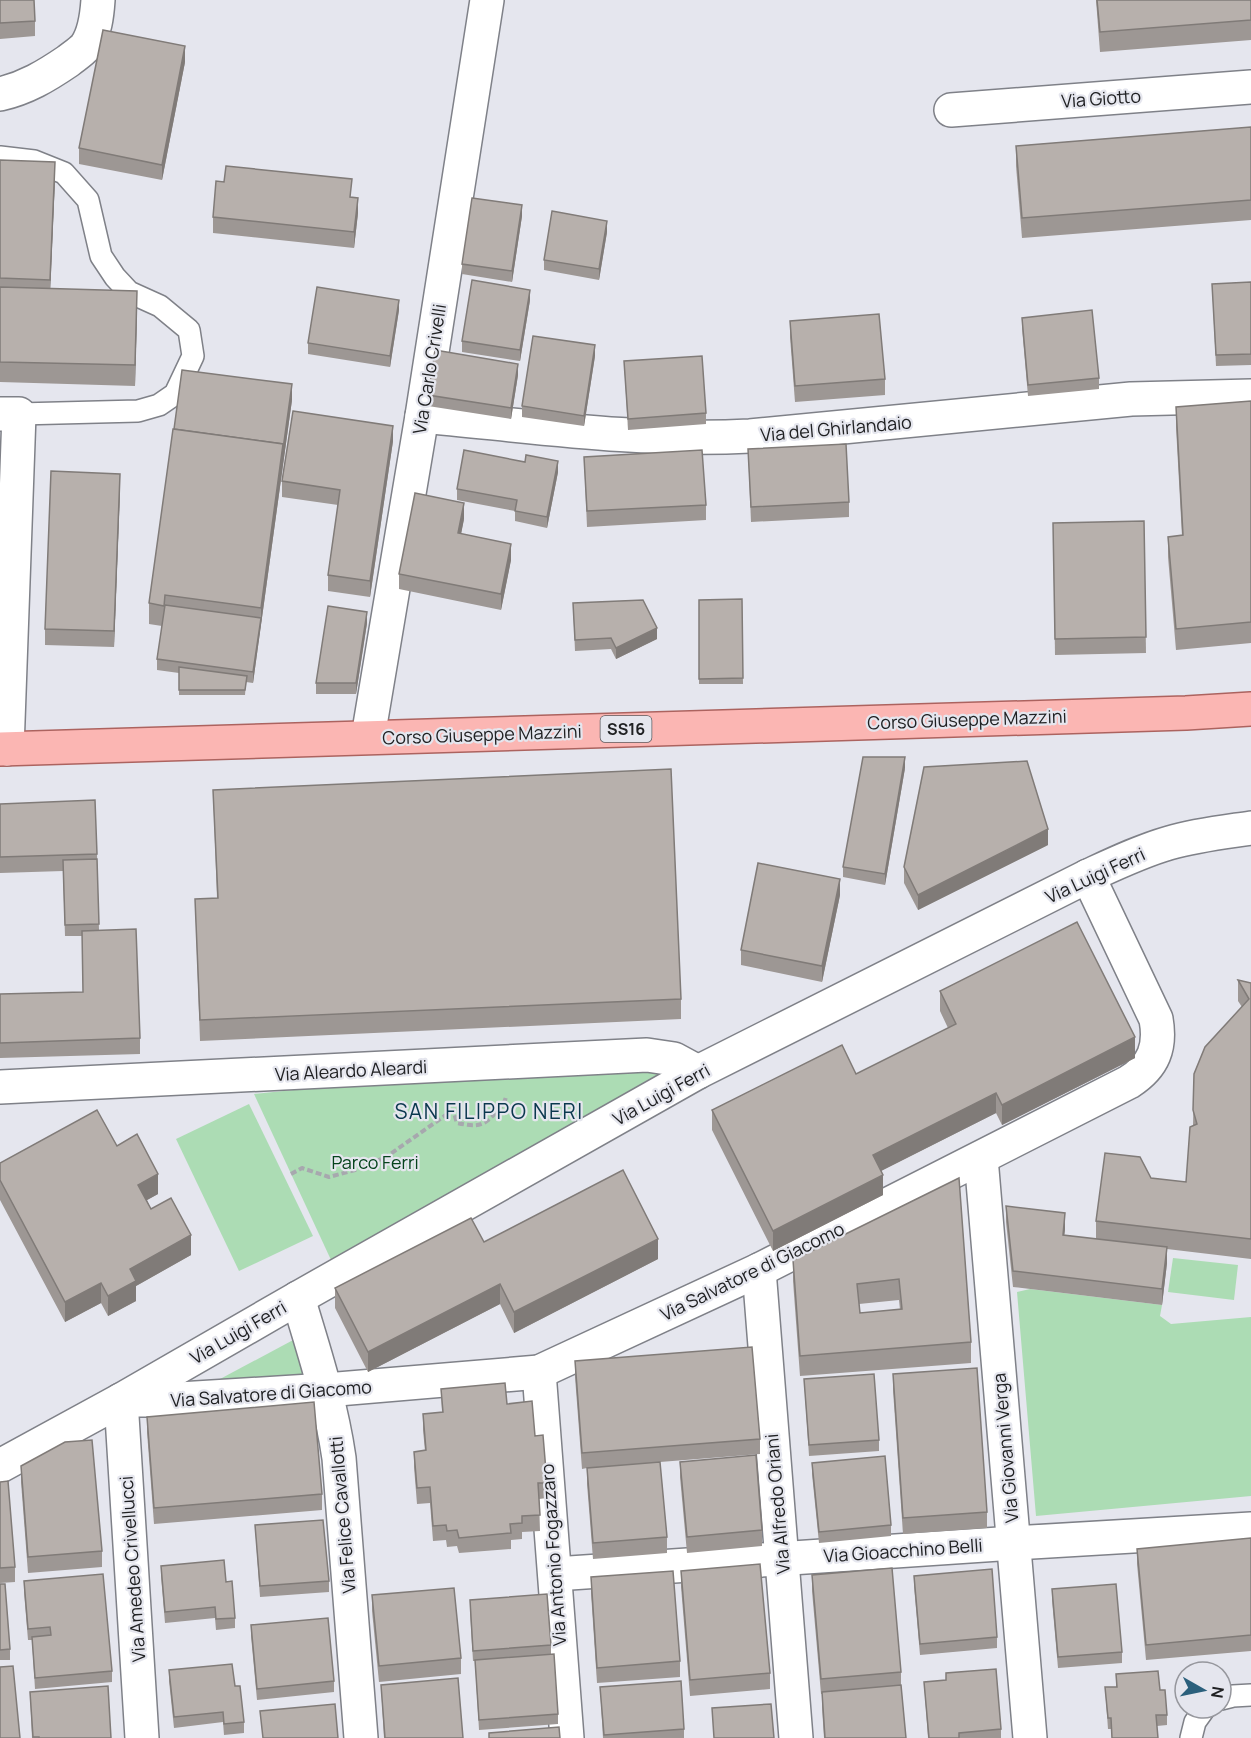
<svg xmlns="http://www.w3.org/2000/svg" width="1251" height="1738" font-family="Manrope,sans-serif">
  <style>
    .green { fill: #acdcb4 }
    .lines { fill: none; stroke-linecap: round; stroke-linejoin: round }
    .service-casing { stroke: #7f8188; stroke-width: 24 }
    .minor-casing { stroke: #7f8188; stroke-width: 36 }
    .primary-casing { stroke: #ac635f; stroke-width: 36 }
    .path { stroke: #a7a8ae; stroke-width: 4; stroke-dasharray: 6 3; stroke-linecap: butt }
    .service { stroke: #fff; stroke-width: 21 }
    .minor { stroke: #fff; stroke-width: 33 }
    .primary { stroke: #fbb6b3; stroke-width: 33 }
    .wall { fill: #9d9794; fill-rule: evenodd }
    .shaded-wall { fill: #807b78 }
    .building { fill: #b7b0ac; stroke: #807b78; stroke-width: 1.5; fill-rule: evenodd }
    .labels { text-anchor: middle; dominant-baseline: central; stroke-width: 4.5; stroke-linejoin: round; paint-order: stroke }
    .shield { fill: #e5e6ee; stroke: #5b5c60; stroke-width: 1.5 }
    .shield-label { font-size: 16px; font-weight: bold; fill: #202123 }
    .street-label { font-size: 18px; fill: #202123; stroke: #e5e6ee }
    .park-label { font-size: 18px; fill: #05431c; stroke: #e5e6ee }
    .quarter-label { font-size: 21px; letter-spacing: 1.5px; fill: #0b384e; stroke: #e5e6ee }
  </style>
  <rect width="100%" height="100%" fill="#e5e6ee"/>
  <!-- green -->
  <g class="green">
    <polygon points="628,1056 698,1072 338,1275 254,1094"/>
    <polygon points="249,1104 313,1236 239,1271 176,1139"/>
    <polygon points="1173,1258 1238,1265 1234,1300 1168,1292"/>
    <polygon points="1030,1289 1162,1305 1160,1316 1171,1324 1251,1317 1251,1496 1036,1516 1017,1292"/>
    <polygon points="295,1339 311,1378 207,1386"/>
  </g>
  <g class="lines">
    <defs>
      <g id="service">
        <polyline points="0,157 34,161 64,173 88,200 101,256 115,277 129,292 160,306 189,330 193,356 175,394 159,405 138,411 19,414"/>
        <polyline points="1221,1699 1233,1696 1251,1695"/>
        <polyline points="1191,1738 1195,1722 1205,1708"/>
      </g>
      <g id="minor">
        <path d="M 0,94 C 26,88 46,76 68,61 C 74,56 81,52 86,46 C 95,33 97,15 98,0"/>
        <polyline points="951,110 1251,87"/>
        <polyline points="0,414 19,414 7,749"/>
        <path d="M 422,416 C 531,426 640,442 750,436 L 1131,399 L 1251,396"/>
        <polyline points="368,737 422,416 487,0"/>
        <polyline points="0,1087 647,1055 674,1059 698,1072"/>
        <polyline points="981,1158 1030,1738"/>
        <polyline points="759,1270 796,1738"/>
        <path d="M 298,1298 C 314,1351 331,1403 339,1458 L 361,1738"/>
        <polyline points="539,1372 567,1738"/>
        <path d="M 0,1466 L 121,1400 L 298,1298 L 698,1072 L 1088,876 C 1114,864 1141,851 1169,843 C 1196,835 1224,832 1251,828"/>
        <polyline points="555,1574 1014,1543 1251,1529"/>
        <path d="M 142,1738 L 121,1400 L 163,1400 L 326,1390 L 539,1372 L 759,1270 L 1129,1082 C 1154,1066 1161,1047 1156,1019 L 1088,876"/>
      </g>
      <polyline id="primary" points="0,749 1186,713 1251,709"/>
    </defs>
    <!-- service casing -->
    <use href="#service" class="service-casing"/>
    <!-- minor casing -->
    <use href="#minor" class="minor-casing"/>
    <!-- primary casing -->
    <use href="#primary" class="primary-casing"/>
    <!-- path -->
    <path class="path" d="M 291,1174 L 302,1168 L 329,1177 L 355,1170 L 386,1157 L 453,1110 L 457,1123 C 476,1127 484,1127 496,1112 C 501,1106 506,1102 506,1095"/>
    <!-- service -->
    <use href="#service" class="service"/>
    <!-- minor -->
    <use href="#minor" class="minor"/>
    <!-- primary -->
    <use href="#primary" class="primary"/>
  </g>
  <!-- wall -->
  <g class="wall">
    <polygon points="0,0 35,21 35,36 0,39"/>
    <polygon points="1096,0 1251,0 1251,40 1100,52"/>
    <polygon points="185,62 162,180 79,164 79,148"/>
    <polygon points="1251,127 1251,220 1022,238 1016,166 1016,146"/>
    <polygon points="0,160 55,178 50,289 137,311 135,386 0,382"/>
    <polygon points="352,197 358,213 354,248 213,233 213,217"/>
    <polygon points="522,216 512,282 462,274 462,264"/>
    <polygon points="607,232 599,280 544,270 544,260"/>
    <polygon points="1251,282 1251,365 1216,366 1212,284"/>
    <polygon points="530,300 520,361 462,352 462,341"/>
    <polygon points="399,310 390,367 308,354 308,343"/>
    <polygon points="1022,318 1099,378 1099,389 1028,396 1022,328"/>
    <polygon points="790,321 885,379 885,395 795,402 790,337"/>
    <polygon points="595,356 584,426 522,417 522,406"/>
    <polygon points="624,361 706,413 706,424 628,430"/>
    <polygon points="518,375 511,419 428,406 428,395"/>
    <polygon points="292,400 253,683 246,682 245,695 179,695 179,673 157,670 157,659 162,626 149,624 149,603"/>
    <polygon points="1251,401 1251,643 1176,650 1168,557 1168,537 1182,536 1176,427 1176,407"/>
    <polygon points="393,441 370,597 328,591 328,575 338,505 282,497 282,481"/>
    <polygon points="748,449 849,502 849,517 751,522"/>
    <polygon points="584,457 706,505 706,520 587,527"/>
    <polygon points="558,472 547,528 515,521 515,511 457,500 457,489"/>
    <polygon points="120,490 114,647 45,645 45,629"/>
    <polygon points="464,519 461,534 511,560 501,610 399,589 399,574"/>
    <polygon points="1144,521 1146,653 1055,655 1053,523"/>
    <polygon points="742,599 743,684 699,684 699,600"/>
    <polygon points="573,603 657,639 616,659 611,649 575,651"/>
    <polygon points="367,623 356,694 316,694 316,683"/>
    <polygon points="905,768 885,885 843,877 843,867"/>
    <polygon points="213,790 681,999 681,1019 200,1041 195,899 217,898"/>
    <polygon points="0,804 97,854 99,930 140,1038 140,1054 0,1058 0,994 83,992 82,936 65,936 63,871 0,873"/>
    <polygon points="1048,845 918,910 904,883 904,867"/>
    <polygon points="840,895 822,982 741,965 741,950"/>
    <polygon points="1238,980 1251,983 1251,1259 1167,1249 1167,1263 1162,1305 1013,1287 1006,1222 1006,1206 1065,1229 1064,1235 1096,1239 1096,1221 1151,1178 1186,1182 1193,1126 1194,1074 1242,1007 1238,1001"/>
    <polygon points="940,991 1135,1058 1002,1125 996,1113 881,1171 883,1195 773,1251 712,1130 712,1110 856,1074 948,1028 940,1011"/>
    <polygon points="117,1146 158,1194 147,1200 151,1209 191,1255 136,1286 136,1301 108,1316 101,1303 65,1322 0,1200 0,1163"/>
    <path d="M 959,1178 L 971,1342 L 971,1363 L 800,1376 L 793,1281 L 793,1260 ZM 899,1300 L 900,1310 L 860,1313 L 859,1304 Z"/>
    <polygon points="484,1242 658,1259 514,1333 500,1304 368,1372 335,1308 335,1288"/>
    <polygon points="575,1361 760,1439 760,1454 660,1462 667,1537 667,1553 593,1559 587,1484 587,1468 582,1469 575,1377"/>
    <polygon points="893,1374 987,1512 987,1528 903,1534 893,1390"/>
    <polygon points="804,1379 879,1440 879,1451 809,1456"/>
    <polygon points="441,1389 507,1404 535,1436 547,1483 547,1498 539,1499 540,1531 522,1532 522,1539 511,1540 511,1549 459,1553 457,1546 447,1547 446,1540 433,1541 430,1503 417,1504 414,1467 414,1452 425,1451 423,1430 423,1414 442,1412"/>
    <polygon points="147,1417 322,1494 322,1510 154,1524 147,1432"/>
    <polygon points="680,1462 762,1530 762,1546 687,1553 680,1477"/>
    <polygon points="812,1463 891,1525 891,1536 819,1543 812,1474"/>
    <polygon points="21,1466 102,1551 102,1567 28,1573 21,1482"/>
    <polygon points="0,1482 15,1567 15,1582 0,1583"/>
    <polygon points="255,1525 329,1581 329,1592 260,1597"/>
    <polygon points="1251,1538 1251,1651 1146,1660 1137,1564 1137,1549"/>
    <polygon points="161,1566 226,1582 235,1618 235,1628 216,1630 215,1618 165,1623 161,1576"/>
    <polygon points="681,1571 770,1673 770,1689 690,1696 681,1587"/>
    <polygon points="812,1575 901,1672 901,1685 906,1738 824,1738 822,1707 822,1694 821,1694 812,1591"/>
    <polygon points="914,1576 997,1637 997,1648 920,1655 914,1586"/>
    <polygon points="591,1577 680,1661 680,1677 597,1683 591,1593"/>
    <polygon points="24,1581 112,1671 112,1682 35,1689 32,1640 28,1640 24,1592"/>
    <polygon points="0,1584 10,1649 10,1660 0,1660"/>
    <polygon points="1052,1589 1122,1652 1122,1663 1058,1668 1052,1600"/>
    <polygon points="372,1595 461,1658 461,1674 379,1682 372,1611"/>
    <polygon points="470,1600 551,1645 551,1655 558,1714 558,1724 479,1730 475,1661 473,1661 470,1611"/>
    <polygon points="251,1625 334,1681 334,1692 257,1700 251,1636"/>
    <polygon points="169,1670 235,1686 244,1722 244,1733 224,1735 223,1722 174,1728 169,1681"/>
    <polygon points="1116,1674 1167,1715 1167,1725 1157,1726 1158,1738 1112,1738 1111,1729 1108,1729 1105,1687 1116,1687"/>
    <polygon points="924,1682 1001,1729 1001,1738 928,1738"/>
    <polygon points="381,1685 463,1738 384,1738"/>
    <polygon points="600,1687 684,1729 684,1738 603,1738"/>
    <polygon points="30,1692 111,1738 32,1738"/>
  </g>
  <!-- shaded-wall -->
  <g class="shaded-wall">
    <polygon points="185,46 185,62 162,180 162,165"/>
    <polygon points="55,162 55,178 50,296 50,280"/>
    <polygon points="358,198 358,213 354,248 354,232"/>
    <polygon points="522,205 522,216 512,282 512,271"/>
    <polygon points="607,221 607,232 599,280 599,269"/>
    <polygon points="530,290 530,300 520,361 520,350"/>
    <polygon points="137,291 137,311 135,386 135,365"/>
    <polygon points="399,300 399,310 390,367 390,356"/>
    <polygon points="595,345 595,356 584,426 584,416"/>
    <polygon points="518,364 518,375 511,419 511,408"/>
    <polygon points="292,384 292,400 283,465 283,449"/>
    <polygon points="393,426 393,441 370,597 370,581"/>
    <polygon points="283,444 283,465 253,683 253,672 261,618 261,608"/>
    <polygon points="558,461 558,472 547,528 547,517"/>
    <polygon points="120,474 120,490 114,647 114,631"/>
    <polygon points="464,503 464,519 458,549 458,533"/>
    <polygon points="511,544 511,560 501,610 501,594"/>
    <polygon points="367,612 367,623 356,694 356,683"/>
    <polygon points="657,628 657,639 616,659 616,648"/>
    <polygon points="905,757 905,768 885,885 885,874"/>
    <polygon points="1048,829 1048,845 918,910 918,895"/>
    <polygon points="840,879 840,895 822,982 822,966"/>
    <polygon points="1135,1037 1135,1058 1002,1125 1002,1105"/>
    <polygon points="996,1093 996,1113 873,1175 873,1155"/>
    <polygon points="158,1174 158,1194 138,1205 138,1185"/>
    <polygon points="883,1175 883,1195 773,1251 773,1231"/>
    <polygon points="1065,1213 1065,1229 1063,1250 1063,1235"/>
    <polygon points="191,1235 191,1255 136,1286 136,1301 108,1316 108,1296 130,1269"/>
    <polygon points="658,1239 658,1259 514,1333 514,1312"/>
    <polygon points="1167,1247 1167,1263 1162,1305 1162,1289"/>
    <polygon points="101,1283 101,1303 65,1322 65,1302"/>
    <polygon points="500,1284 500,1304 368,1372 368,1352"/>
  </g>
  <!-- building -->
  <g class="building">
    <polygon points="0,0 34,0 35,21 0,23"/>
    <polygon points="1097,0 1251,0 1251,20 1100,32"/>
    <polygon points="103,30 185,46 162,165 79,148"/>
    <polygon points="1251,127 1251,200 1022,218 1016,146"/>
    <polygon points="0,160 55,162 50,280 0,278"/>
    <polygon points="226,166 352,179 350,197 358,198 354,232 213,217 216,181 224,182"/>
    <polygon points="472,198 522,205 512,271 462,264"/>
    <polygon points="552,211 607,221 599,269 544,260"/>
    <polygon points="472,280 530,290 520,350 462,341"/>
    <polygon points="1251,282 1251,354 1216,355 1212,284"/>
    <polygon points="0,287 137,291 135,365 0,362"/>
    <polygon points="317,287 399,300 390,356 308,343"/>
    <polygon points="1092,310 1099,378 1028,385 1022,318"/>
    <polygon points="879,314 885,379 795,386 790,321"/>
    <polygon points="533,336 595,345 584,416 522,406"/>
    <polygon points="435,350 518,364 511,408 428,395"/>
    <polygon points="702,356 706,413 628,419 624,361"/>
    <polygon points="182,370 292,384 283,449 283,444 174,429"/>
    <polygon points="1251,401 1251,622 1176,629 1168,537 1183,535 1176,407"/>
    <polygon points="293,411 393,426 370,581 328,575 340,490 282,481"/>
    <polygon points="173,429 283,444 261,608 165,595 164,606 149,603"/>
    <polygon points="846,444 849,502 751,507 748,449"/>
    <polygon points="464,450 525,462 526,455 558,461 547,517 515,511 517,500 457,489"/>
    <polygon points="702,450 706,505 587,511 584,457"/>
    <polygon points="51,471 120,474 114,631 45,629"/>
    <polygon points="415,493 464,503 458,533 511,544 501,594 399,574"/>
    <polygon points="1144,521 1146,637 1055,639 1053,523"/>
    <polygon points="742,599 743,678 699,679 699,600"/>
    <polygon points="643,600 657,628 616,648 611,638 575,640 573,603"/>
    <polygon points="165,605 261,618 253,672 157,659"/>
    <polygon points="328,606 367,612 356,683 316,683"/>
    <polygon points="179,667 247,676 245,690 179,690"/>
    <polygon points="863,757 905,757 885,874 843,867"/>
    <polygon points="1027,761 1048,829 918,895 904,867 924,767"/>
    <polygon points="671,769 681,999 200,1020 195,899 218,898 213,790"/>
    <polygon points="95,800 97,854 0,857 0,804"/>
    <polygon points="97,859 99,924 65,925 63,860"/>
    <polygon points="758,863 840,879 822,966 741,950"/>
    <polygon points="1077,922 1135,1037 1002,1105 996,1093 873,1155 883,1175 773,1231 712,1110 842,1045 856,1074 956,1024 940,991"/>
    <polygon points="136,929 140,1038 0,1043 0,994 83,992 82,931"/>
    <polygon points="1238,980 1251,983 1251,1239 1096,1221 1105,1153 1140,1157 1151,1178 1186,1182 1190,1127 1197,1124 1193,1110 1194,1074 1205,1047 1249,999"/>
    <polygon points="97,1110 117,1146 137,1134 158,1174 138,1185 151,1209 171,1198 191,1235 130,1269 136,1281 108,1296 101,1283 65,1302 0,1180 0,1163"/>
    <polygon points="623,1170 658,1239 514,1312 500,1284 368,1352 335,1288 471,1218 484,1242"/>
    <path d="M 959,1178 L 971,1342 L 800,1356 L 793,1260 ZM 899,1279 L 902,1309 L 860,1313 L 857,1284 Z"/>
    <polygon points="1006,1206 1065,1213 1063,1235 1167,1247 1162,1289 1013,1271"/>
    <polygon points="752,1347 760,1439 582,1453 575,1361"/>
    <polygon points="977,1368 987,1512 903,1518 893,1374"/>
    <polygon points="874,1374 879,1440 809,1445 804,1379"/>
    <polygon points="505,1383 507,1404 532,1401 535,1436 543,1435 547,1483 538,1483 540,1515 522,1516 522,1523 510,1524 511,1533 459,1538 457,1530 447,1531 446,1525 433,1526 430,1487 417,1488 414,1452 426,1450 423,1414 443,1412 441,1389"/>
    <polygon points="314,1402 322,1494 154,1508 147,1417"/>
    <polygon points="92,1440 102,1551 28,1557 21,1466 65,1442"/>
    <polygon points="756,1455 762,1530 687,1537 680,1462"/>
    <polygon points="885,1456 891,1525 819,1532 812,1463"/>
    <polygon points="660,1462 667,1537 593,1543 587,1468"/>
    <polygon points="8,1481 15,1567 0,1568 0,1482"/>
    <polygon points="323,1520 329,1581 260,1586 255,1525"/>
    <polygon points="1251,1538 1251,1635 1146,1645 1137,1549"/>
    <polygon points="224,1560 226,1582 232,1581 235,1618 216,1619 215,1607 165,1612 161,1566"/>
    <polygon points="760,1564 770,1673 690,1680 681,1571"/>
    <polygon points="892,1568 901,1672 821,1679 812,1575"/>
    <polygon points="992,1569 997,1637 920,1644 914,1576"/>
    <polygon points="673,1571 680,1661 597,1668 591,1577"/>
    <polygon points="103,1574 112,1671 35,1678 32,1637 51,1635 50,1627 28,1629 24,1581"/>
    <polygon points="0,1584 5,1584 10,1649 0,1650"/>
    <polygon points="1116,1584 1122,1652 1058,1657 1052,1589"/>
    <polygon points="454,1588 461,1658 379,1666 372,1595"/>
    <polygon points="547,1594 551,1645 473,1651 470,1600"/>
    <polygon points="328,1618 334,1681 257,1689 251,1625"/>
    <polygon points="554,1654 558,1714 479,1720 475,1660"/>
    <polygon points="232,1664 235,1686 240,1686 244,1722 224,1724 223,1712 174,1717 169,1670"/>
    <polygon points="13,1666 20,1738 0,1738 0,1667"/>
    <polygon points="996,1669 1001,1729 959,1733 959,1738 929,1738 924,1682 946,1680 946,1673"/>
    <polygon points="1158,1671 1160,1690 1165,1690 1167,1715 1156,1715 1158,1738 1112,1738 1111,1718 1108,1718 1105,1687 1117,1687 1116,1674"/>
    <polygon points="458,1678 463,1738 385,1738 381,1685"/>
    <polygon points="681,1681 684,1729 604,1735 600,1687"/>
    <polygon points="901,1685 906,1738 825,1738 822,1692"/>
    <polygon points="108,1686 111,1738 39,1738 39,1737 33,1737 30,1692"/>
    <polygon points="335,1704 338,1738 263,1738 260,1711"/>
    <polygon points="771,1704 774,1738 714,1738 712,1708"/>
    <polygon points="559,1727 560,1738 489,1738 489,1733"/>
  </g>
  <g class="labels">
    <!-- shield labels -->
    <rect class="shield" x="600.5" y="716" width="51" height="26" rx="4.5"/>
    <g class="shield-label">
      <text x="626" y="729">SS16</text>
    </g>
    <!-- street labels -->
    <g class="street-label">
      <text transform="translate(1101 98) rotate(-4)">Via Giotto</text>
      <text transform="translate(429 369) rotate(-81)">Via Carlo Crivelli</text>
      <text transform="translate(836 428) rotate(-5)">Via del Ghirlandaio</text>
      <text transform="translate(967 719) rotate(-2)">Corso Giuseppe Mazzini</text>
      <text transform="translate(482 734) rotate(-2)">Corso Giuseppe Mazzini</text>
      <text transform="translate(1095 875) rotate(-25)">Via Luigi Ferri</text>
      <text transform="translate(351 1070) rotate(-3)">Via Aleardo Aleardi</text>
      <text transform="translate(661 1094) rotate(-29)">Via Luigi Ferri</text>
      <text transform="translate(752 1271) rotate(-26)">Via Salvatore di Giacomo</text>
      <text transform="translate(238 1332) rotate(-30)">Via Luigi Ferri</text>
      <text transform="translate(271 1393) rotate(-4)">Via Salvatore di Giacomo</text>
      <text transform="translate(1005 1448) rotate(-95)">Via Giovanni Verga</text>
      <text transform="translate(777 1504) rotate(-95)">Via Alfredo Oriani</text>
      <text transform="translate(342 1515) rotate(-95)">Via Felice Cavallotti</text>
      <text transform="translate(903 1550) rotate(-4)">Via Gioacchino Belli</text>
      <text transform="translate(553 1555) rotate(-94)">Via Antonio Fogazzaro</text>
      <text transform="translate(132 1569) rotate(-94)">Via Amedeo Crivellucci</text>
    </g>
    <!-- park labels -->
    <g class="park-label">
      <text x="375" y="1162">Parco Ferri</text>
    </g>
    <!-- quarter labels -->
    <g class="quarter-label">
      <text x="489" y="1111">SAN FILIPPO NERI</text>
    </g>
  </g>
  <!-- north arrow -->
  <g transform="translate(1203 1690) rotate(99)"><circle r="28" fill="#e5e6ee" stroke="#96979d" stroke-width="1.5"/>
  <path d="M0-4.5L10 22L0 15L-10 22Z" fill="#2b607c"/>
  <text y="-9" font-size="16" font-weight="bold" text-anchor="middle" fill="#202123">N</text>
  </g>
</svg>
